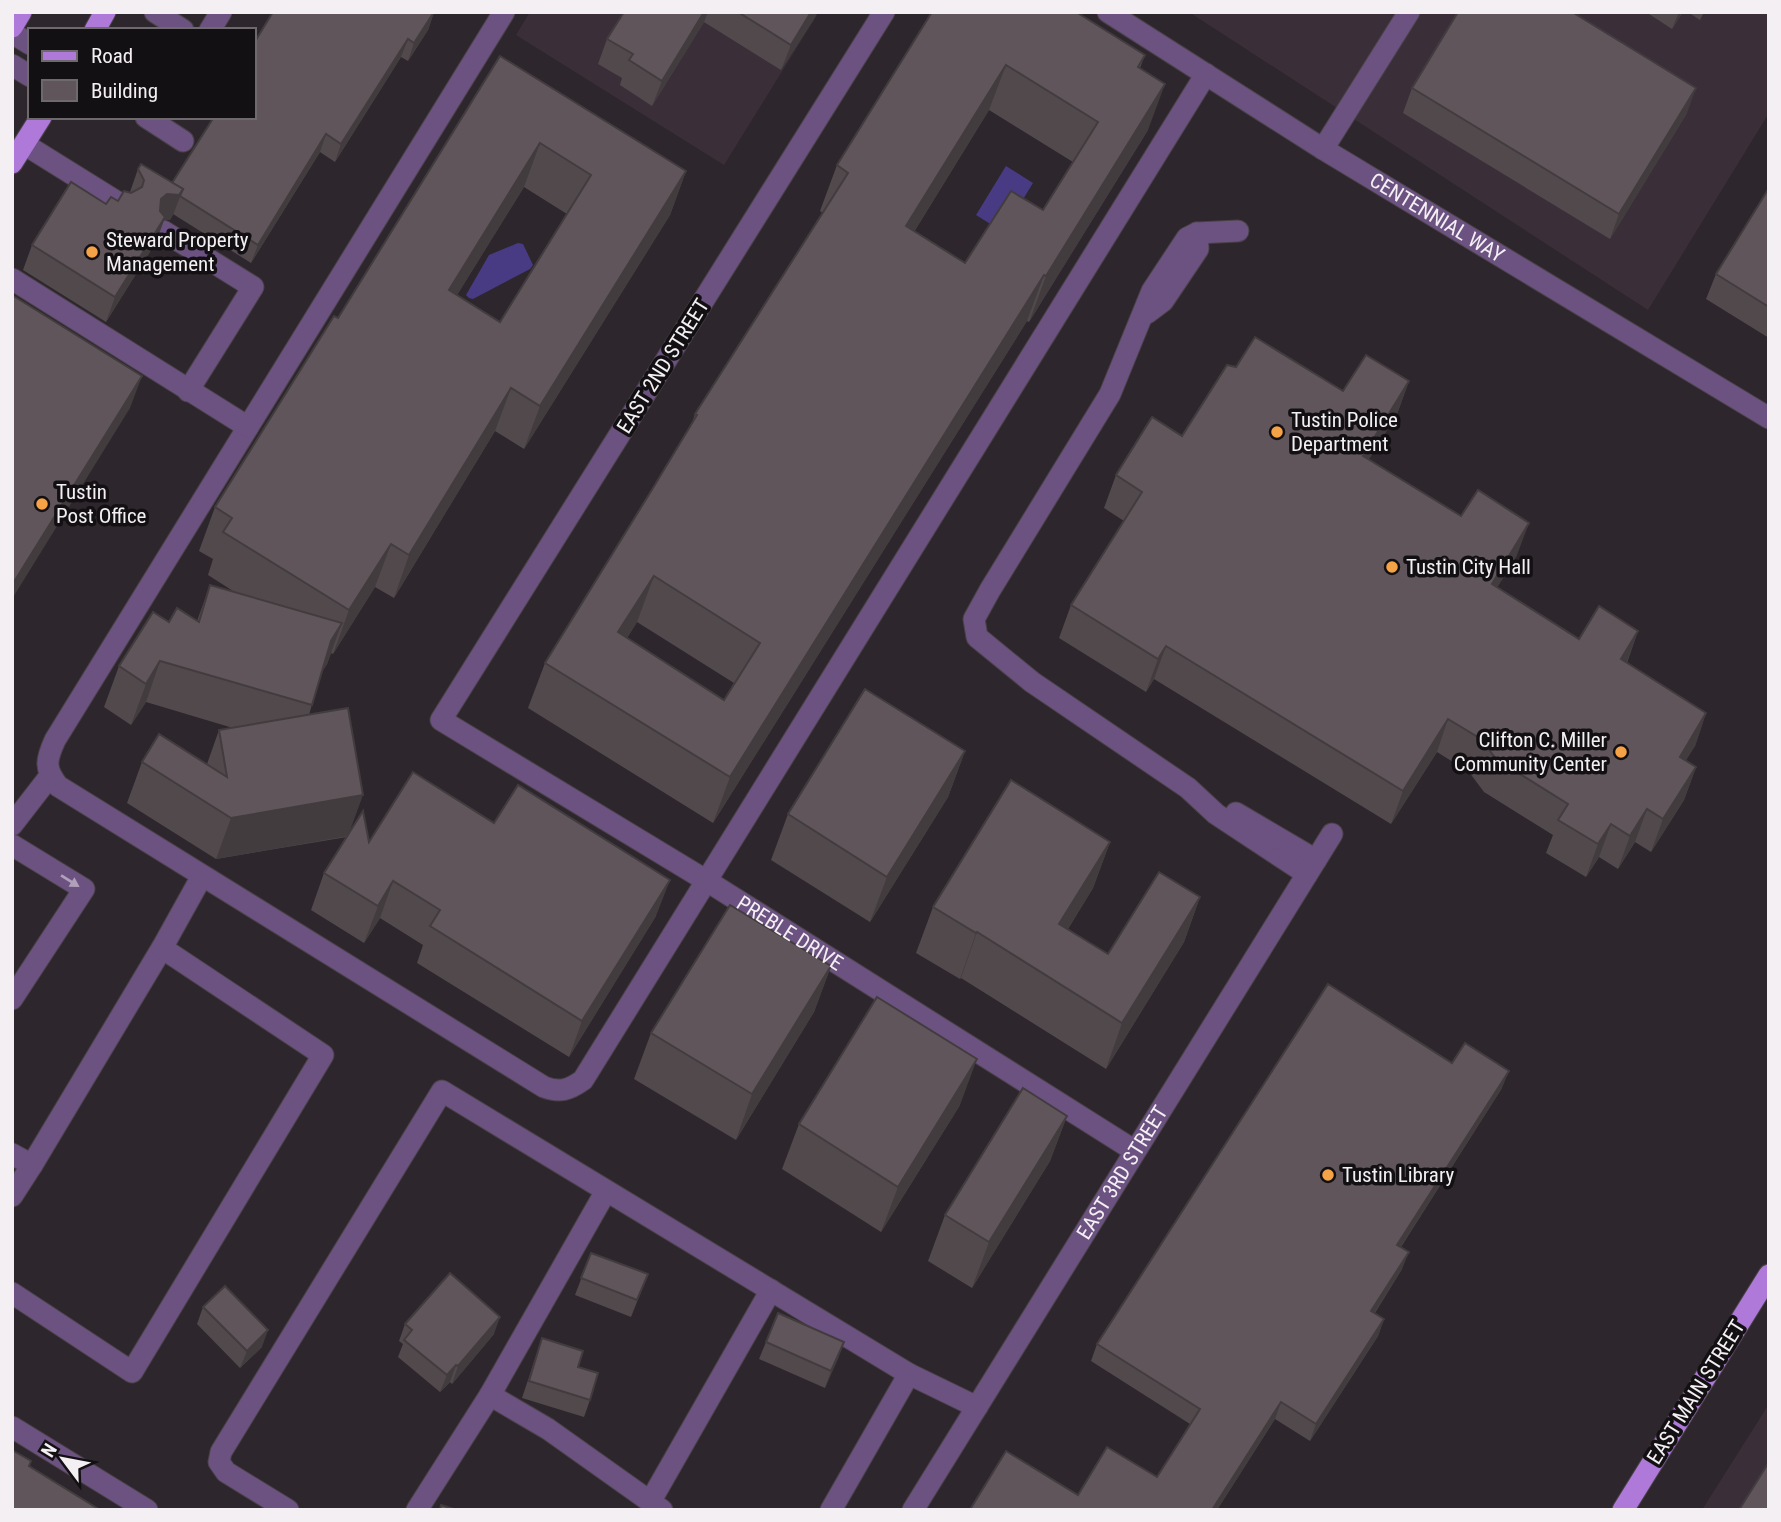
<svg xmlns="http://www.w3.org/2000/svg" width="1781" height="1522" font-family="'Roboto Condensed',sans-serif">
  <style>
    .built { fill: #3a2f39 }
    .water { fill: #493b83 }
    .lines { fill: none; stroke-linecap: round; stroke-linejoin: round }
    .minor-casing { stroke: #494248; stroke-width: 23 }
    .major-casing { stroke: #494248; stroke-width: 23 }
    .minor { stroke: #6c5281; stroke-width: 21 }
    .major { stroke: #af79da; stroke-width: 21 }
    .wall { fill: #52494d; fill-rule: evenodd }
    .shaded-wall { fill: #423c3f }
    .building { fill: #5f555a; stroke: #423c3f; stroke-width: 2; fill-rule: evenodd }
    .oneway { fill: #b0a0ba }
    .poi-dot { fill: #f6a247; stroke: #131013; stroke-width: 2.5 }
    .labels { text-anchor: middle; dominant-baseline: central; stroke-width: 7; stroke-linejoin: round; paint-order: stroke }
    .street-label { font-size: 21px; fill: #f3eff3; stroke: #131013 }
    .poi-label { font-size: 21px; fill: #f3eff3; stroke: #131013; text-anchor: start }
  </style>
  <rect width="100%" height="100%" fill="#2d262c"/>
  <!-- built -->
  <g class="built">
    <polygon points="530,12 819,12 724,165 516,35"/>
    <polygon points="1189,12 1769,12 1769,113 1648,310"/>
    <polygon points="1769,1404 1769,1510 1702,1510"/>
  </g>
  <!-- water -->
  <g class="water">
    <polygon points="1006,166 1033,183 1003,232 976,215"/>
    <polygon points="518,243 523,244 533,265 530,269 473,299 469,298 466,295 489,255"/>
  </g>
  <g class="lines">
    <defs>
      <g id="minor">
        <polyline points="155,12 183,30"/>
        <path d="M 504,12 L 55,740 C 46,760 44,768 58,786 L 544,1087 C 560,1093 569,1090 583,1080 L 1206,74"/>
        <path id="s1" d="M 884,12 L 441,720 L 707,881 L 1135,1151"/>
        <path id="s2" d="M 1108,12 L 1323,149 L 1769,418"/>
        <polyline points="210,30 221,12"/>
        <polyline points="12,33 30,44"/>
        <polyline points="12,65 30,76"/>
        <polyline points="146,117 183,141"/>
        <polyline points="24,144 122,205"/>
        <polyline points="1323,149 1409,12"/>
        <polyline points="163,231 253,287 188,391"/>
        <polyline points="1238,231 1197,233 1187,238 1152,291 1110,394 990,590 974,619 977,637 1032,682 1188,788 1216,814 1307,874"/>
        <polyline points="12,279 248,427"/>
        <polyline points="1147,313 1163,301 1198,249 1197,233"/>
        <polyline points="1236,813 1316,860"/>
        <polyline points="12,825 50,776"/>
        <polyline points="12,845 84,889 12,999"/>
        <polyline points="12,1154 32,1165 12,1196"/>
        <polyline points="32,1165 162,948"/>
        <polyline points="12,1293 132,1372 323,1055 162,948 202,876"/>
        <polyline points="909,1374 977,1407"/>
        <polyline points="490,1395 606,1191"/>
        <polyline points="12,1427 147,1510"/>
        <polyline points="650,1502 771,1290"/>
        <polyline points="288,1510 226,1472 219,1462 221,1452 442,1091 909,1374 831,1510"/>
        <polyline points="417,1510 490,1395 548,1429 662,1510"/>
        <path id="s3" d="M 913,1510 L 1332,834"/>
      </g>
      <g id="major">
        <polyline points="12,27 21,12"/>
        <polyline points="95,30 105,12"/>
        <polyline points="12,163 41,117"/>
        <polyline points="1623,1510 1769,1275"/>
      </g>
    </defs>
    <!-- minor casing -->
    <use href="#minor" class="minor-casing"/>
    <!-- major casing -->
    <use href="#major" class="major-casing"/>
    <!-- minor -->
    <use href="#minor" class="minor"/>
    <!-- major -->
    <use href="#major" class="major"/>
  </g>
  <!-- wall -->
  <g class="wall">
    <polygon points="434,12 428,30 408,61 401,57 335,162 320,152 251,263 173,214 170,220 164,220 156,242 106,322 23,270 32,245 118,201 130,192 138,169 172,183"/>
    <polygon points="624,12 817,12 815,17 781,70 704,22 652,106 620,85 622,78 598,64 607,39"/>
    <path d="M 932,12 L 1145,55 L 1140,68 L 1148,130 L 1029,322 L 1027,321 L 713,823 L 528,708 L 545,663 L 653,488 L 692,423 L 695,414 L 823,213 L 820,211 L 837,165 ZM 989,110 L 1073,162 L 1043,210 L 965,263 L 914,232 ZM 637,622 L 734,683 L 724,700 L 627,638 Z"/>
    <polygon points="1646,12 1683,12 1672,29"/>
    <polygon points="1688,12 1704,12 1700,20"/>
    <path d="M 500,56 L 686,171 L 670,215 L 524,449 L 495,431 L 394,598 L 375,587 L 333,654 L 331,653 L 327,664 L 321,673 L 309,715 L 349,834 L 369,842 L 494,823 L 656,916 L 569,1057 L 417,963 L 423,945 L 380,918 L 364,943 L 311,910 L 324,873 L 347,837 L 216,859 L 127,803 L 142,762 L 207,764 L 219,730 L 233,728 L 146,702 L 131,725 L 104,707 L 119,666 L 169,622 L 197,621 L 210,585 L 233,591 L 208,575 L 213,559 L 199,551 L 215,507 L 338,318 ZM 524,187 L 567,214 L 500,322 L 457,295 Z"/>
    <polygon points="1412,88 1687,113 1610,239 1403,113"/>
    <polygon points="1769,188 1769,338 1706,299 1716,274"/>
    <polygon points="1236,367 1343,391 1409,381 1397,414 1369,459 1517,555 1497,587 1579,639 1638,631 1627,663 1706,713 1695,746 1685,760 1696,767 1684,800 1651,852 1635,842 1618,869 1599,857 1586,877 1546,853 1553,835 1484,792 1469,772 1437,752 1391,824 1154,679 1146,692 1059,638 1071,605 1124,521 1104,508 1116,475 1182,436"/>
    <polygon points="965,751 948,797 870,922 771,860 788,814"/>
    <polygon points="1110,842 1093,888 1068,929 1108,954 1200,897 1184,942 1106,1069 961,978 960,979 916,953 933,907"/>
    <polygon points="831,966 814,1012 736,1140 634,1079 651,1033"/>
    <polygon points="1452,1063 1502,1088 1401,1247 1402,1269 1375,1313 1384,1319 1378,1336 1310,1441 1275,1419 1217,1510 970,1510 1006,1451 1078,1495 1157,1477 1190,1424 1091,1361 1097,1344"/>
    <polygon points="960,1105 881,1232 782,1169 799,1124"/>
    <polygon points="1067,1116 1050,1161 972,1288 928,1261 945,1215"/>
    <polygon points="591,1253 648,1274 631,1317 575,1295"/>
    <polygon points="203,1307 262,1347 240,1368 197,1324"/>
    <polygon points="405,1324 494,1334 452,1384 450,1382 440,1392 398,1357 403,1344 399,1341"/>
    <polygon points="542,1338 578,1367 590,1400 584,1417 522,1398"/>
    <polygon points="766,1342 844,1342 825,1388 759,1359"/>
  </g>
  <!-- shaded-wall -->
  <g class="shaded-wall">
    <polygon points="434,12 428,30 408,61 414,43"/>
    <polygon points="704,12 708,12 704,22 652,106 662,81"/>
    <polygon points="811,12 817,12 815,17 781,70 791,45"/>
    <polygon points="1679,12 1683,12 1672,29"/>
    <polygon points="408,39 401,57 335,162 341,144"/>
    <polygon points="1006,65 989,110 889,272 906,226"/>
    <polygon points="1165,84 1148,130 1029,322 1046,276"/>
    <polygon points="1696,88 1687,113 1610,239 1619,214"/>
    <polygon points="326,134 320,152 251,263 258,245"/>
    <polygon points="540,143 524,187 433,334 449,290"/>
    <polygon points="686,171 670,215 524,449 540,406"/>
    <polygon points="183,189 173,215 170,220 164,220 156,242 106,322 115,297 157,219 161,199 167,194"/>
    <polygon points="1044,275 1027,321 713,823 730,777"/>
    <polygon points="142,376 130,408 12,599 12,585"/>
    <polygon points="1409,381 1397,414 1351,488 1363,456"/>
    <polygon points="511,388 495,431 394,598 409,555"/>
    <polygon points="1529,523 1517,555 1480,616 1492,584"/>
    <polygon points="391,544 375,587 333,654 349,610"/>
    <polygon points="654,576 637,622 602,678 618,632"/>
    <polygon points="342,623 327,664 316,682 331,641"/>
    <polygon points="1638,631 1626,664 1621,659"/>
    <polygon points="1166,646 1154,679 1146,692 1158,659"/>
    <polygon points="160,661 146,702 131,725 146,684"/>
    <polygon points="1706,713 1695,746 1668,790 1680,757"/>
    <polygon points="1448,719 1437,752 1391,824 1403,791"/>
    <polygon points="965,751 948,797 870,922 887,877"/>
    <polygon points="1696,767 1684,800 1651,852 1663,819"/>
    <polygon points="363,795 348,836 216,859 231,818"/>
    <polygon points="1647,809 1635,842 1618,869 1630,836"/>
    <polygon points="1611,824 1599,857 1586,877 1598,844"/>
    <polygon points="1110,842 1093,888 1043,969 1059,924"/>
    <polygon points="670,880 656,916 569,1057 582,1021"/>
    <polygon points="393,881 380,918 364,943 378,906"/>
    <polygon points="1200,897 1184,942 1106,1069 1122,1023"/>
    <polygon points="977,932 961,978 960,979 976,933"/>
    <polygon points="831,966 814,1012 736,1140 752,1094"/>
    <polygon points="977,1059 960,1105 881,1232 898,1187"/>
    <polygon points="1509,1071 1502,1088 1391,1262 1397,1245"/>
    <polygon points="1067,1116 1050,1161 972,1288 989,1242"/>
    <polygon points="1409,1252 1402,1269 1365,1328 1371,1311"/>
    <polygon points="500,1317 494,1334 452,1384 458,1366"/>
    <polygon points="1384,1319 1378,1336 1310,1441 1316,1424"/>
    <polygon points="268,1330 262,1347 240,1368 247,1351"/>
    <polygon points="844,1342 838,1359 825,1388 831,1371"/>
    <polygon points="456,1365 450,1382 440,1392 447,1375"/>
    <polygon points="1281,1402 1275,1419 1217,1510 1212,1510"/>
  </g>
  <!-- building -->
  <g class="building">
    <polygon points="273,12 434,12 414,43 408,39 341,144 326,134 258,245 180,196 183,189 172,183 214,117 254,117 254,43"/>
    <polygon points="624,12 704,12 662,81 629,60 633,54 607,39"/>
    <polygon points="738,12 811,12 791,45"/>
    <path d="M 932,12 L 1076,12 L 1145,55 L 1138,67 L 1165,84 L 1046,276 L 1044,275 L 730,777 L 545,663 L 653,488 L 697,415 L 695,414 L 848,173 L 837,165 ZM 1006,65 L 1098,122 L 1043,210 L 1011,191 L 965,263 L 906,226 ZM 654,576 L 760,643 L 724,700 L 618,632 Z"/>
    <polygon points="1458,12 1572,12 1696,88 1619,214 1412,88"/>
    <path d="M 500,56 L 686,171 L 540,406 L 511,388 L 409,555 L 391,544 L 349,610 L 223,532 L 232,518 L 215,507 L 334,316 L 338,318 ZM 540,143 L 591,175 L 500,322 L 449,290 Z"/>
    <polygon points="141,164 183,189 179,195 167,194 161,199 160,211 165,217 115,297 32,245 71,182 106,204 111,197 118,201 124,191 131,193 142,187 144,180 138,169"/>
    <polygon points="1769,188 1769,307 1716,274"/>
    <polygon points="12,295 142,376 12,585"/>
    <polygon points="1255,337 1343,391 1366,355 1409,381 1363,456 1461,516 1478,490 1529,523 1492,584 1579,639 1599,606 1638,631 1621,659 1706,713 1680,757 1696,767 1663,819 1647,809 1630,836 1611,824 1598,844 1558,820 1568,804 1496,759 1481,739 1448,719 1403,791 1166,646 1158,659 1071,605 1142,492 1116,475 1152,417 1182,436 1227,365 1236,367"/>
    <polygon points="210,585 342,623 331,641 312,705 160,661 146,684 119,666 153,612 169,622 177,608 199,622"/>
    <polygon points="865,689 965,751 887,877 788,814"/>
    <polygon points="348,708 363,795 231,818 142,762 159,734 227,777 219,730"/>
    <polygon points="413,772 494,823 518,785 670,880 582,1021 430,926 440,910 393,881 378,906 324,873 363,811 369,842"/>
    <polygon points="1011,780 1110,842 1059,924 1108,954 1159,872 1200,897 1122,1023 977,932 976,933 933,907"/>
    <polygon points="730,905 831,966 752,1094 651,1033"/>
    <polygon points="1328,984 1452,1063 1465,1043 1509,1071 1397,1245 1409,1252 1371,1311 1384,1319 1316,1424 1281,1402 1212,1510 974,1510 971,1508 1006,1451 1078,1495 1107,1447 1157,1477 1200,1409 1097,1344"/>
    <polygon points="877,997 977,1059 898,1187 799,1124"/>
    <polygon points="1023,1088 1067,1116 989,1242 945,1215"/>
    <polygon points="591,1253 648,1274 637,1300 581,1278"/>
    <polygon points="450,1273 500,1317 458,1366 456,1365 447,1375 404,1340 412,1330 405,1324"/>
    <polygon points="225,1286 268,1330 247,1351 203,1307"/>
    <polygon points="778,1313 844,1342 831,1371 766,1342"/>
    <polygon points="542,1338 583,1351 578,1367 598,1373 590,1400 529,1381"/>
    <polygon points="12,1450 31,1461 29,1466 100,1510 12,1510"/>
    <polygon points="1769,1462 1769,1510 1739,1510"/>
    <polygon points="441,1505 457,1510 440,1510"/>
  </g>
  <!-- one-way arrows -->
  <defs><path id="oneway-solid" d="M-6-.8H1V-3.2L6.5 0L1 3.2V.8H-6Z" transform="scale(1.75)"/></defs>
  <use class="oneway" href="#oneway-solid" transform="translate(70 881) rotate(32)"/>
  <!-- markers -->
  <g class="poi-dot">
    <circle cx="92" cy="252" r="7"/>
    <circle cx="1277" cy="432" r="7"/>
    <circle cx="42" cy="504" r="7"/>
    <circle cx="1392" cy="567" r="7"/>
    <circle cx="1621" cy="752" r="7"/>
    <circle cx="1328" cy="1175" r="7"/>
  </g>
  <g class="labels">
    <!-- street labels -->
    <g class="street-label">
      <text stroke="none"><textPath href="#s2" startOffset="388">CENTENNIAL WAY</textPath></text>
      <text transform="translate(663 366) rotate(-58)">EAST 2ND STREET</text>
      <text stroke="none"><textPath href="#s1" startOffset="1244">PREBLE DRIVE</textPath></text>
      <text stroke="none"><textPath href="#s3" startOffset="397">EAST 3RD STREET</textPath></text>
      <text transform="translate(1696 1392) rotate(-58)">EAST MAIN STREET</text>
    </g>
    <!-- poi labels -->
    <g class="poi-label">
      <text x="106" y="240">Steward Property<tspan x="106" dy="24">Management</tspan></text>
      <text x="1291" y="420">Tustin Police<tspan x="1291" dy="24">Department</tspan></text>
      <text x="56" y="492">Tustin<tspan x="56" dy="24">Post Office</tspan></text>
      <text x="1406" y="567">Tustin City Hall</text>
      <text x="1607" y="740" text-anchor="end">Clifton C. Miller<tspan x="1607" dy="24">Community Center</tspan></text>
      <text x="1342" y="1175">Tustin Library</text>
    </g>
  </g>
  <!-- border -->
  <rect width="1781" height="1522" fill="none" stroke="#f3eff3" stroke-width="28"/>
  <!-- legend -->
  <rect x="28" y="28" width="228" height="91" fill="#131013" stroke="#6d696d" stroke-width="2"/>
  <rect x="42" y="51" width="35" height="10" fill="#af79da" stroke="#6d696d" stroke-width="2"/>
  <text x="91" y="63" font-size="21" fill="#f3eff3">Road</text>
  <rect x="42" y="80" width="35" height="21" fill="#5f555a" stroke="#6d696d" stroke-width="2"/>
  <text x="91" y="98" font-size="21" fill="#f3eff3">Building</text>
  <!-- north arrow -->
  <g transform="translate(63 1459) rotate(302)" stroke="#131013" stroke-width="5" paint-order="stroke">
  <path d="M0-5L12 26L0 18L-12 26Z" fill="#f3eff3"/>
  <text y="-10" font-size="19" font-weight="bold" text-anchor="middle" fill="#f3eff3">N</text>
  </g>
</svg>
